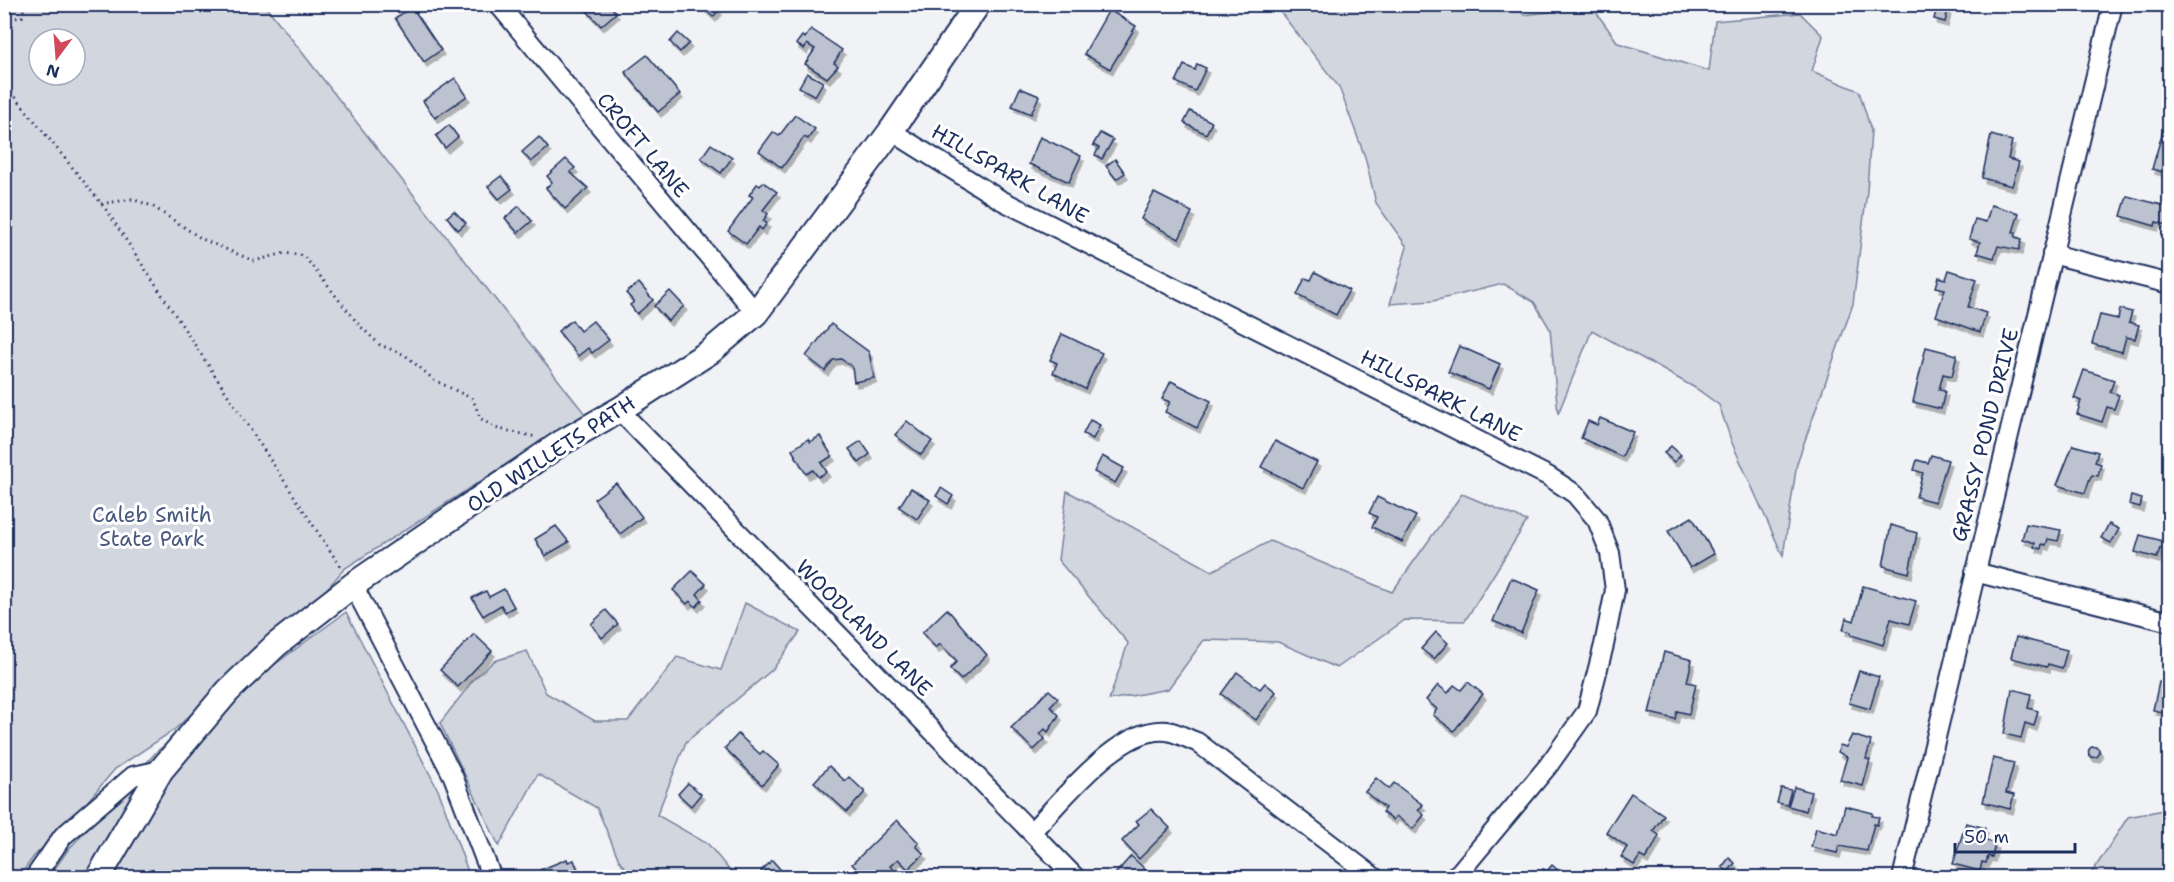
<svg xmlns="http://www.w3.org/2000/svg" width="2174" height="882" font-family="'Shantell Sans',sans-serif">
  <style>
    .green { fill: #d2d6df; stroke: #76829e; stroke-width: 1.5; fill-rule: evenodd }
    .building { fill: #bcc2d0; stroke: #1b2f5e; stroke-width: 1.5; filter: url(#shadow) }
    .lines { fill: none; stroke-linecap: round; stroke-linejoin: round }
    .minor-casing { stroke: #1b2f5e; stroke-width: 22 }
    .secondary-casing { stroke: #1b2f5e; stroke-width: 28 }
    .path { stroke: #1b2f5e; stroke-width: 3; stroke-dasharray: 1.5 4.5; stroke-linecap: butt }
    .minor { stroke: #fff; stroke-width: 18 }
    .secondary { stroke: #fff; stroke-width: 24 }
    .labels { text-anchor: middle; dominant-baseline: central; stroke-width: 6; stroke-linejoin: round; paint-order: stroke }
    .street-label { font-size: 21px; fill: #1b2f5e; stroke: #fff }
    .park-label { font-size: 21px; fill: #49597e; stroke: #fff }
  </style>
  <defs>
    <filter id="shadow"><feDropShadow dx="3" dy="5" stdDeviation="0" flood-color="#0004"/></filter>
  </defs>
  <rect width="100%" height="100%" fill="#f1f2f5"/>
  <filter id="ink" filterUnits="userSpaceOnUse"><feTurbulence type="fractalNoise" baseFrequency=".0167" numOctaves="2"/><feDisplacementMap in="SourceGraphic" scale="12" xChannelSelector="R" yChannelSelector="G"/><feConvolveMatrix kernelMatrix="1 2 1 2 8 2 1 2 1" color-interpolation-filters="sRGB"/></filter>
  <g filter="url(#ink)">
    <!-- green -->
    <g class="green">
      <polygon points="1274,4 1513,4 1524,15 1549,12 1560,5 1591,5 1618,43 1709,71 1715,21 1800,13 1823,36 1812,71 1859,91 1871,130 1867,191 1853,304 1797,463 1783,556 1732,443 1719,405 1697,389 1592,330 1558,414 1550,329 1534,302 1503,284 1433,301 1390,304 1407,247 1376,203 1365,157 1339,87"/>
      <path d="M 5,5 L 265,5 L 585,414 L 344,569 L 325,591 L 174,730 L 115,769 L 69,823 L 34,856 L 19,877 L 5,878 ZM 39,39 L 75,39 L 75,75 L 39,75 Z"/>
      <polygon points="1067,491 1212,571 1270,541 1392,592 1462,494 1527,521 1465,621 1405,620 1337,668 1278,642 1204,640 1168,689 1109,700 1128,643 1058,560"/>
      <polygon points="745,603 800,632 773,669 686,742 657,815 708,844 735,877 632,877 619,860 597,808 538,774 499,846 440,723 474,679 494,661 527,651 546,693 595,721 628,721 677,657 721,670"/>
      <polygon points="346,612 439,792 470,877 48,878 68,850 157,751"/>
      <polygon points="2169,809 2169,877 2089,877 2128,817"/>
    </g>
    <!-- building -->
    <g class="building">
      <polygon points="588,4 609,4 616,13 601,26 587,11 591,8"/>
      <polygon points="699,4 713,4 719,10 713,17"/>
      <polygon points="412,7 441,50 424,62 395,18"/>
      <polygon points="1937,7 1948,10 1945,22 1934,19"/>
      <polygon points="1109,10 1136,26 1110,69 1084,54"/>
      <polygon points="811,29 842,50 834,63 838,66 827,78 805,64 815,49 807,44 804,49 796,44 802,36 805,38"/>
      <polygon points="678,33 689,43 680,52 670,42"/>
      <polygon points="647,55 680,94 658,112 625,72"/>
      <polygon points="1197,64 1206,68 1195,91 1176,82 1184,65 1195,70"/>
      <polygon points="807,73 823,82 815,96 799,87"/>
      <polygon points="455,78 467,96 435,118 423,101"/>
      <polygon points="1020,88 1039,96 1031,114 1012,106"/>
      <polygon points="1190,111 1212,122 1206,134 1184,123"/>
      <polygon points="795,115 815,129 808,139 804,137 782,168 759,151 773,132 779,136"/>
      <polygon points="449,125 458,137 445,148 436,136"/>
      <polygon points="2164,127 2170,129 2170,174 2152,169"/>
      <polygon points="1100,133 1113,140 1102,159 1095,155 1099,148 1093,145"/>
      <polygon points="1991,135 2012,141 2008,159 2019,162 2012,186 1982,178"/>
      <polygon points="539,137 548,148 531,162 522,152"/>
      <polygon points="1040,137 1081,156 1069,182 1029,164"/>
      <polygon points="711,144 732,158 721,173 701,158"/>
      <polygon points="566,159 575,168 570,172 588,188 565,209 546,188 552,182 547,176"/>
      <polygon points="1115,159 1125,173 1116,179 1106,166"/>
      <polygon points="501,176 512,189 499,199 488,186"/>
      <polygon points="763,182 777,192 763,210 768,214 763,221 767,223 762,230 759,227 746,244 728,231 753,197 749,195 757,184 760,186"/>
      <polygon points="1154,193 1192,212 1179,239 1141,219"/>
      <polygon points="2127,196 2170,207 2168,225 2156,222 2155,226 2121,216"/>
      <polygon points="1991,205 2019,213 2013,232 2016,232 2015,237 2022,239 2019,250 1998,246 1994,258 1977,253 1980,242 1969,239 1975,219 1986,222"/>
      <polygon points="519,206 532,221 518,233 505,218"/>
      <polygon points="454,211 466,223 458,230 447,217"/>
      <polygon points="1949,270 1977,279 1968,307 1986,313 1980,332 1936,316 1945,289 1936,287 1939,277 1946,279"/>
      <polygon points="1315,272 1349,290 1336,315 1297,295 1305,278 1311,280"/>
      <polygon points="639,283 653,300 637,314 630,305 634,302 626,293"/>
      <polygon points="670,291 684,306 668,321 654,306"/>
      <polygon points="2120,309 2132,312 2129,322 2139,325 2135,339 2126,337 2122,352 2092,344 2100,315 2118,319"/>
      <polygon points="572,320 580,331 593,321 609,340 592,353 588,348 578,356 558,331"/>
      <polygon points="831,324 869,352 874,378 854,382 852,367 841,359 833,360 825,371 806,356"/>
      <polygon points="1062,334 1102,353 1085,389 1053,373 1057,363 1050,360"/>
      <polygon points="1459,346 1500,364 1489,389 1448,372"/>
      <polygon points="1926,347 1957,355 1952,376 1943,374 1939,390 1945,391 1941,409 1913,402"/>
      <polygon points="2084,370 2114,380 2110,392 2119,395 2114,409 2107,407 2102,422 2077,414 2081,401 2074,398"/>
      <polygon points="1171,381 1211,401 1197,428 1165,412 1170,402 1162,399"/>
      <polygon points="1600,418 1633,432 1622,457 1581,438 1588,421 1597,425"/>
      <polygon points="1090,420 1100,425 1093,439 1083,434"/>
      <polygon points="907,421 932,441 921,455 895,435"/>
      <polygon points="820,436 832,456 821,463 827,472 818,477 813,470 806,474 792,450 808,439 810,442"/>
      <polygon points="861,441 870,454 859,463 849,449"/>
      <polygon points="1275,441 1317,462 1303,488 1261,467"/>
      <polygon points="2073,445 2098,452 2095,462 2101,464 2098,476 2092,475 2090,478 2085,493 2057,485"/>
      <polygon points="1671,446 1681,455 1674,462 1664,453"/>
      <polygon points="1931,455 1948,460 1935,502 1916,497 1923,473 1914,470 1917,460 1928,463"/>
      <polygon points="1102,456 1124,468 1115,483 1094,472"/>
      <polygon points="616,483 642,517 620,534 594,499"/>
      <polygon points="911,488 930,500 917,519 899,507"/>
      <polygon points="941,488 953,496 948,504 936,496"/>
      <polygon points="2131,496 2142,499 2140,507 2129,504"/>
      <polygon points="1377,497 1416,516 1402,542 1372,527 1377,517 1369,513"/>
      <polygon points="1692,517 1714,554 1690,568 1668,531"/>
      <polygon points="2026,524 2061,530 2058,541 2048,539 2046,545 2042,544 2041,549 2034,547 2035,543 2022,539"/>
      <polygon points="2109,524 2119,529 2111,543 2101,538"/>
      <polygon points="1891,525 1917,533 1909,573 1883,566"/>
      <polygon points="556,526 569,542 545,556 535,539"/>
      <polygon points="2140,535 2163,541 2163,549 2160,548 2157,558 2135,552"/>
      <polygon points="692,571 706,584 697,594 702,600 696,607 690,601 687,604 673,590"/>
      <polygon points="1511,578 1539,590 1521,633 1493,621"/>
      <polygon points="1863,586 1916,601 1909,624 1891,619 1883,645 1851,635 1851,632 1843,630 1846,618 1854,621"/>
      <polygon points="504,589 514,607 505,612 501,605 483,616 472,598 486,591 489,597"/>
      <polygon points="947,609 987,655 961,680 950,669 957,661 940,644 936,648 922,633"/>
      <polygon points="606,610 618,624 602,638 591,624"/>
      <polygon points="1436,632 1448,643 1434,659 1421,649"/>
      <polygon points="474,634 492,651 458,687 440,670"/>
      <polygon points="2016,637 2067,650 2062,668 2048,664 2047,667 2011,658"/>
      <polygon points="1664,652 1692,660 1687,682 1696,684 1689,714 1677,711 1675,719 1649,713"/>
      <polygon points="1859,671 1879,677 1870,709 1849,703"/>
      <polygon points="1237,672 1260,689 1265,683 1276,692 1256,720 1221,694"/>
      <polygon points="1468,682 1483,694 1454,731 1433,715 1437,709 1426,700 1438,685 1448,693 1454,685 1461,690"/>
      <polygon points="2159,682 2170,684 2170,723 2165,722 2167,713 2153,710"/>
      <polygon points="2012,689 2031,694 2028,708 2038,711 2034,726 2025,723 2021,738 2004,734"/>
      <polygon points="1049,690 1058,698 1050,706 1059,715 1048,732 1045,729 1040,734 1045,739 1034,750 1011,728"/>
      <polygon points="738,734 760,754 763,751 779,765 762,785 725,748"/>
      <polygon points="1852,735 1871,741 1866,759 1870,760 1863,786 1840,780 1847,757 1838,752 1840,745 1846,747"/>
      <circle cx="2094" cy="752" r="5.5"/>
      <polygon points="1993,758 2014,763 2006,793 2014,795 2010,809 1983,802"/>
      <polygon points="829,766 845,781 849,777 865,792 847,812 814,782"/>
      <polygon points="1376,778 1389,789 1394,783 1423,805 1418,810 1424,815 1413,829 1396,816 1393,820 1382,812 1385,808 1365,792"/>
      <polygon points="688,783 701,794 691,806 678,794"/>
      <polygon points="1794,787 1811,792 1806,811 1788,806"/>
      <polygon points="1781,788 1791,790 1787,805 1777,803"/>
      <polygon points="1631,793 1664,815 1653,831 1659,835 1652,849 1645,859 1640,856 1634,865 1621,857 1627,847 1606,832"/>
      <polygon points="1845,806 1873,813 1872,816 1879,817 1877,825 1874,824 1867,851 1839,846 1837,853 1811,847 1816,828 1838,834"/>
      <polygon points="1151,809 1170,828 1139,859 1122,841 1139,824 1136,821"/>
      <polygon points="897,820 919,843 916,846 924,854 908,869 898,859 890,866 899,875 897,878 865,878 852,864"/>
      <polygon points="1966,823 1985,828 1982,838 1995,844 1992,857 1988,856 1986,863 1982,862 1980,871 1953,864"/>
      <polygon points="1131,856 1145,869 1138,878 1121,878 1116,873"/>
      <polygon points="1729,858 1735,863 1728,872 1722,867"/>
      <polygon points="567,859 568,862 574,860 579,873 573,875 574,878 543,878 540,870"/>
      <polygon points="772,860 788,878 767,878 761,871"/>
      <polygon points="1552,865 1567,878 1536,878 1543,869 1547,871"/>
    </g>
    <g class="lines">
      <defs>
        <g id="minor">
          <polyline points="498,4 756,313"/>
          <polyline points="891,131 1001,200 1548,476 1575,494 1597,520 1610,553 1615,590 1604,645 1587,711 1548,766 1459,873 1451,878"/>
          <polyline points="2052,254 2170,284"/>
          <polyline points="619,410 1076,878"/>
          <polyline points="1975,572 2170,622"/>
          <polyline points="353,585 453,776 492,878"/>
          <path d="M 1033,830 C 1063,800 1120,725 1167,731 C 1176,732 1188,739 1197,742 L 1375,878"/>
          <polyline points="34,878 63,836 133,776 161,770"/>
          <polyline points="1902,878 2113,4"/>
        </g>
        <polyline id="secondary" points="98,878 161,770 228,691 276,645 353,585 561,443 619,410 711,351 756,313 891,131 978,4"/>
      </defs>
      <!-- minor casing -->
      <use href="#minor" class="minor-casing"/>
      <!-- secondary casing -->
      <use href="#secondary" class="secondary-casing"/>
      <!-- path -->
      <g class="path">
        <polyline points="4,19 22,17 25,4"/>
        <polyline points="4,83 105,208 342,569"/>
        <polyline points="101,204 132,199 152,206 202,239 254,261 285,253 304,256 359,325 380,345 405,355 434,380 473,399 480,418 495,428 536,437"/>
      </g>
      <!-- minor -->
      <use href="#minor" class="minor"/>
      <!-- secondary -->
      <use href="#secondary" class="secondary"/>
    </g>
  </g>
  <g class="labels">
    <!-- street labels -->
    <g class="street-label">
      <text transform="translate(643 145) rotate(50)">CROFT LANE</text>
      <text transform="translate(1010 174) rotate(30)">HILLSPARK LANE</text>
      <text transform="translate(1441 396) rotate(27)">HILLSPARK LANE</text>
      <text transform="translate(1985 435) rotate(-76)">GRASSY POND DRIVE</text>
      <text transform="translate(551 454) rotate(-33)">OLD WILLETS PATH</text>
      <text transform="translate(864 628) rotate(45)">WOODLAND LANE</text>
    </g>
    <!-- park labels -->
    <g class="park-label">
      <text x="152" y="515">Caleb Smith<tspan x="152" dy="24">State Park</tspan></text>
    </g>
  </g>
  <!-- margin -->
  <rect width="2174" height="882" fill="none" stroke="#fff" stroke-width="24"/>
  <rect x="12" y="12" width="2150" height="858" fill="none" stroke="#1b2f5e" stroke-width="2" filter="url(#ink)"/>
  <!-- north arrow -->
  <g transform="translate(57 57) rotate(196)"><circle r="28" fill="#ffffff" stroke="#a4acbf" stroke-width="1.5"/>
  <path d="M0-4.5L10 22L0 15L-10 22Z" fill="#d1495b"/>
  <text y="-9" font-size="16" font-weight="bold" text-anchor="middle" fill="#1b2f5e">N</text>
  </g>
  <!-- scale -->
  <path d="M1955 843v9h120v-9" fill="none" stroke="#1b2f5e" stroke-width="3"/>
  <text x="1964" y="843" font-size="18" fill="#1b2f5e" stroke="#ffffff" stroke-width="4.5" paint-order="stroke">50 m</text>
</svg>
